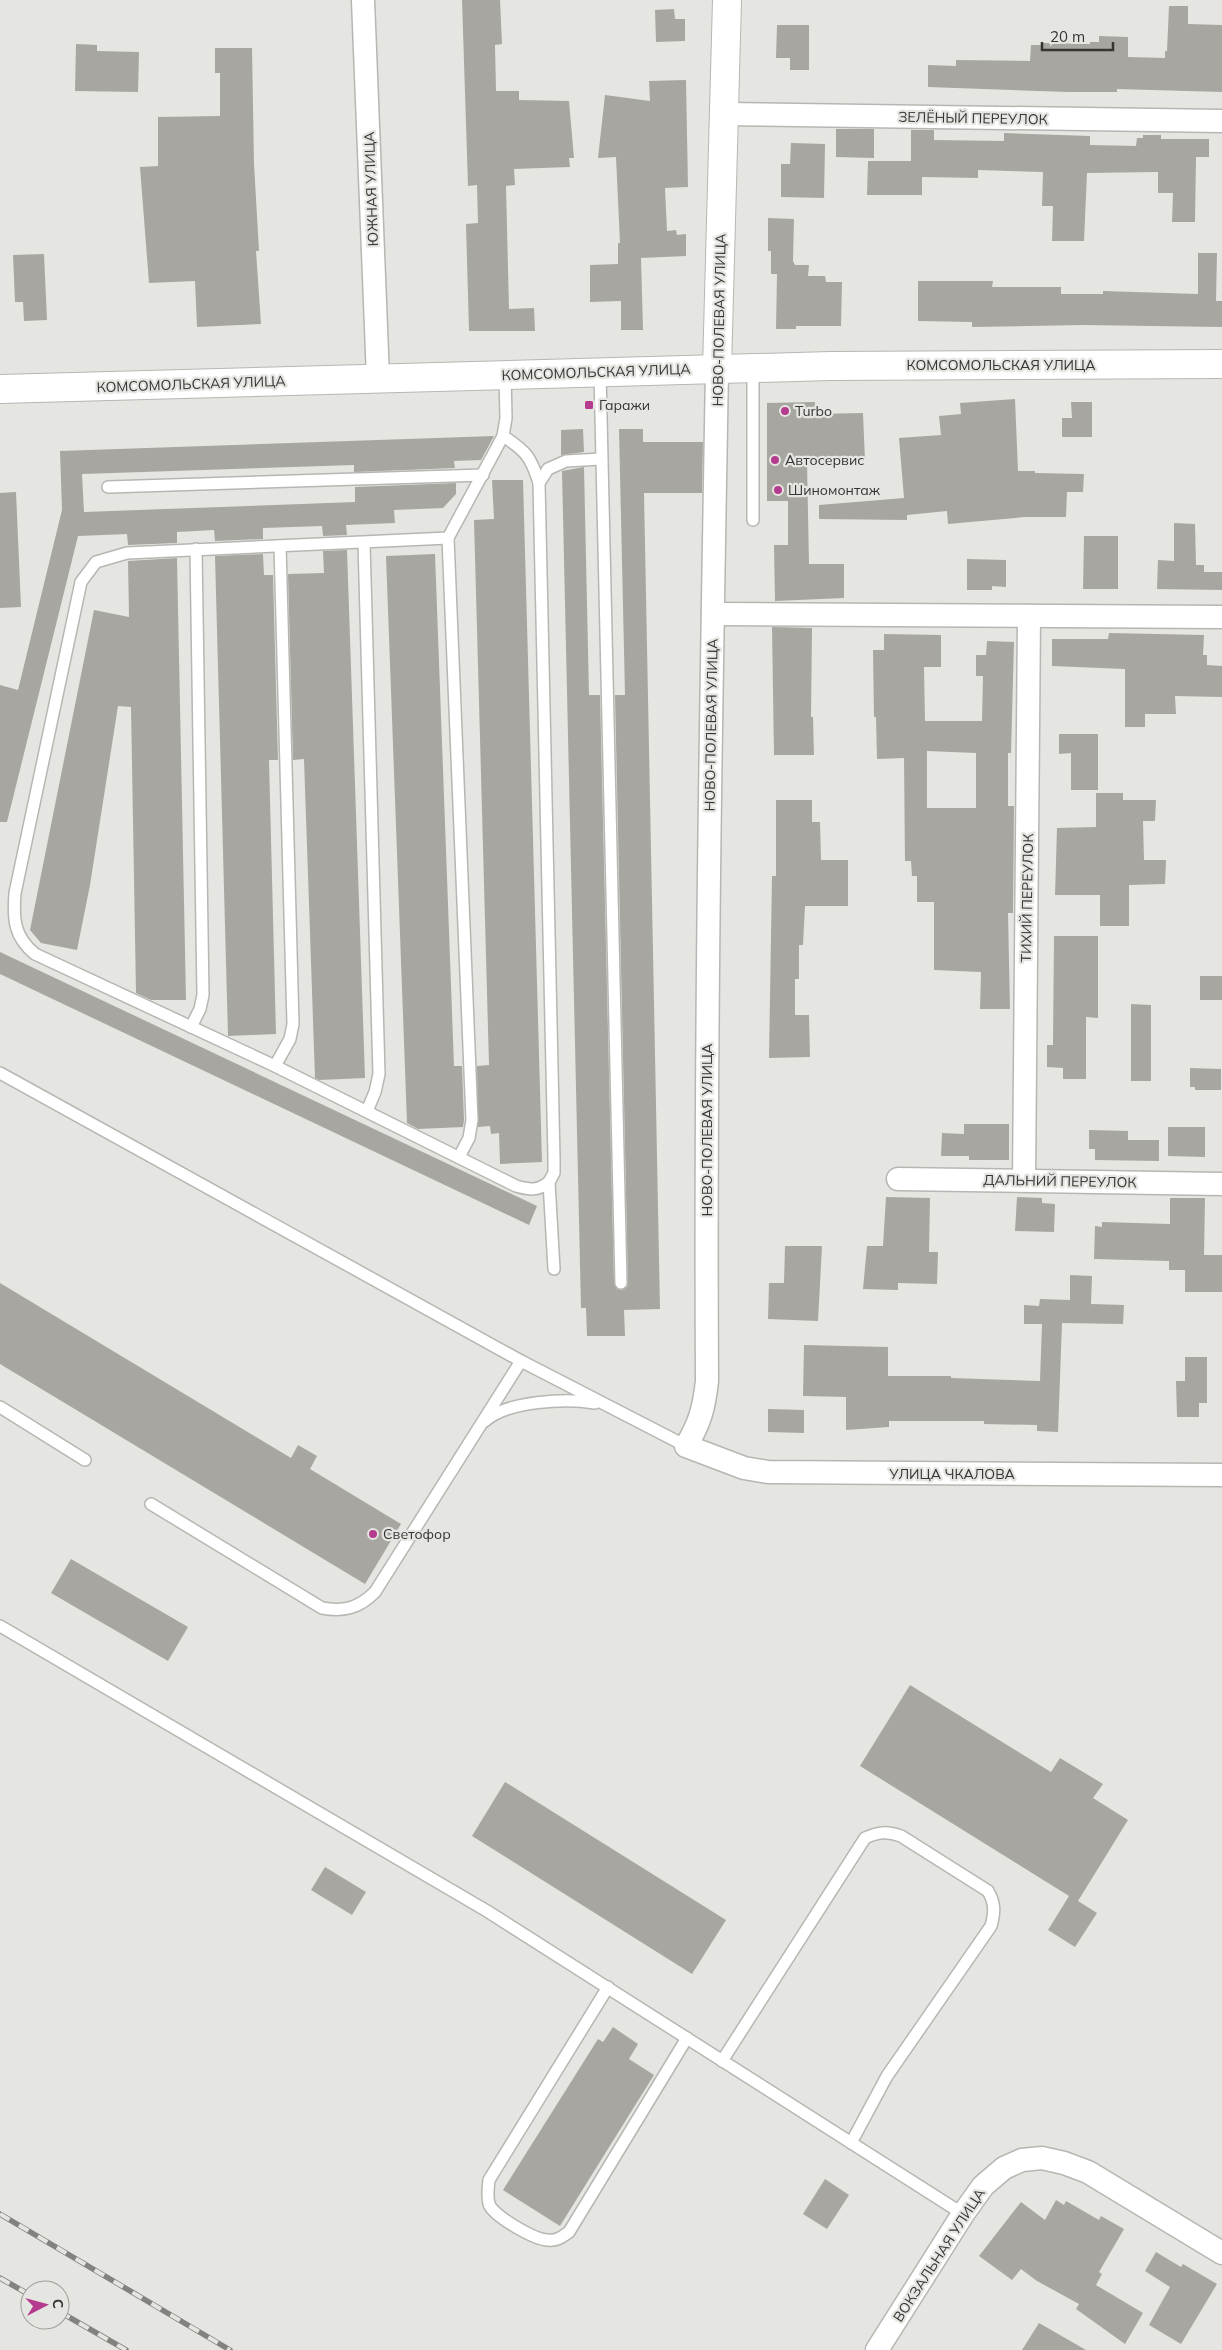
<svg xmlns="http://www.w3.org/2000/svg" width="1222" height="2350" font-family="Mulish,sans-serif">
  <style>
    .building { fill: #a8a6a1; fill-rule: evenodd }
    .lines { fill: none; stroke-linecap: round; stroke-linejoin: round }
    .service-casing { stroke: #b6b7b2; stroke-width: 14 }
    .minor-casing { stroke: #b6b7b2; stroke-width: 25 }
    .tertiary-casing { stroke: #b6b7b2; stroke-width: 30 }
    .service { stroke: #fff; stroke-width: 11 }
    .minor { stroke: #fff; stroke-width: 22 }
    .tertiary { stroke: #fff; stroke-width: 28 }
    .rail-casing { stroke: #82837f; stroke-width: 5.5 }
    .rail { stroke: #e5e6e1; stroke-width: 4; stroke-dasharray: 11; stroke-linecap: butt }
    .poi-dot { fill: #b53b8f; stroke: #e5e6e1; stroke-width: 2 }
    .labels { text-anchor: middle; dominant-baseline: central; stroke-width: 4.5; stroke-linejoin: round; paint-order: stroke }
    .street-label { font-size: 14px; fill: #353533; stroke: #e5e6e1 }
    .poi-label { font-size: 14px; fill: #353533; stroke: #e5e6e1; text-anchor: start }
  </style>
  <rect width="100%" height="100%" fill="#e5e6e1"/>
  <!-- building -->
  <g class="building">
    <polygon points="462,0 500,0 502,44 495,45 496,91 519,91 519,100 569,101 574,158 569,158 570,167 514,169 515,185 506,186 509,309 534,308 535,331 469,331 466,224 478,223 477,185 468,186"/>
    <polygon points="1169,6 1188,6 1188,24 1222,25 1222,92 1117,89 1117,92 1068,92 928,87 928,65 956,66 956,60 1030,61 1031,45 1043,45 1043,43 1090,44 1090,42 1099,42 1099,36 1128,37 1128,57 1165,58 1165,51 1167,51"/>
    <polygon points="674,9 675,19 685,19 685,41 656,42 655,10"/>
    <polygon points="777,25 809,25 809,70 790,70 790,58 776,58"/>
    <polygon points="76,44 97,45 97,51 139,52 138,92 75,91"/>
    <polygon points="215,48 252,48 254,164 259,251 256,251 261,324 197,327 195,281 149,283 140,167 158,166 158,117 220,116 220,73 215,73"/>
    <polygon points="686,80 688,187 665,188 667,231 676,230 677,235 686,234 686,256 641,258 643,330 621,330 621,301 590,302 590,265 618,264 618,243 620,243 616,157 598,158 605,95 650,101 649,81"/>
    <polygon points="836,129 874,129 874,158 836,157"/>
    <polygon points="911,130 934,130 934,140 1004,141 1004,133 1090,136 1090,145 1136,146 1137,138 1143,138 1143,135 1161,135 1161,139 1209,139 1209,157 1196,157 1195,222 1172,222 1173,193 1158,193 1158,172 1087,173 1084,241 1052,241 1053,206 1042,206 1043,172 978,170 978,178 922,177 922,195 867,195 868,161 911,161"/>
    <polygon points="791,143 825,144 824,198 781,197 781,164 790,164"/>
    <polygon points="768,218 794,219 793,261 795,265 809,265 808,276 825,276 826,282 842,282 841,326 796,326 796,329 776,329 777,274 771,274 771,251 768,251"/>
    <polygon points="1198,253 1217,253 1216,301 1222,301 1222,327 1083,325 972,327 972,322 918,321 918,281 993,281 992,287 1061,287 1061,294 1103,294 1103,291 1198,294"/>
    <polygon points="44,254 47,320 24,321 23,302 15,302 13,255"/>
    <polygon points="1015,399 1018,471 1035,471 1035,473 1084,474 1083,492 1067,492 1066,517 1025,517 948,524 947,511 907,515 907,520 819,519 819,505 904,498 899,438 941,435 939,416 961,414 960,403"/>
    <polygon points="815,402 815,414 863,413 865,461 807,462 809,564 844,564 844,598 775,601 774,545 788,545 788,501 767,501 767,403"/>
    <polygon points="1071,402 1092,402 1092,437 1062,437 1062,418 1072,418"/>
    <polygon points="583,429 584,452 561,455 561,430"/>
    <polygon points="619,429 643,429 643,442 703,442 702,493 644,493 660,1309 624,1310 625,1336 587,1336 586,1308 581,1308 562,471 584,467 589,695 600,695 614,1283 617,1289 622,1290 627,1287 628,1283 615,695 625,695"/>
    <polygon points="494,436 481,460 454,461 455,468 354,472 354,465 82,474 84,512 355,502 355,487 456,483 456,494 443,508 394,510 395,523 346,525 347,535 323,536 322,526 263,528 263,539 215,541 214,530 177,532 177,543 128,545 127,534 78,536 7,822 0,822 0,685 18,690 62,510 60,451"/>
    <polygon points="492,480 523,480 542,1162 500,1164 499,1133 491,1134 490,1126 478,1127 477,1066 489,1065 474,520 494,519"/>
    <polygon points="16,492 21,607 0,608 0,493"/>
    <polygon points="1174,523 1195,524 1196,565 1204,565 1204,572 1222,572 1222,590 1157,589 1158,560 1174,561"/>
    <polygon points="1084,536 1118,536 1118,589 1083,589"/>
    <polygon points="347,550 365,1078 319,1080 315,1078 304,759 293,760 288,574 324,573 323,551"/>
    <polygon points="263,554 264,575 273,575 278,760 269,760 276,1034 228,1036 215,556"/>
    <polygon points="435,554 454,1066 462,1066 464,1120 463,1127 418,1129 407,1123 386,556"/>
    <polygon points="177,558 186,1000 151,1000 136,993 131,707 118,706 90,885 77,950 41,943 30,930 94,610 129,617 128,561"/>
    <polygon points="967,559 1006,560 1006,587 992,586 992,590 967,590"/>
    <polygon points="772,627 812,628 811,717 813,717 814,755 774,755"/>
    <polygon points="1109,633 1204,635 1203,655 1207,655 1207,665 1222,666 1222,697 1175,696 1176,714 1145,714 1145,727 1125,727 1125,669 1052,666 1052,639 1108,639"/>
    <path d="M 884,634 L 941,635 L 941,667 L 924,667 L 925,721 L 982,721 L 983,676 L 976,676 L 976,655 L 986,655 L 987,641 L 1014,642 L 1011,753 L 1008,753 L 1008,806 L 1014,806 L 1013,913 L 1008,913 L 1010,1009 L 980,1009 L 981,972 L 934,970 L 934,902 L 917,902 L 917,876 L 912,876 L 911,861 L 905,861 L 904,758 L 877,759 L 876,717 L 874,717 L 873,650 L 884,650 ZM 927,751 L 976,753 L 976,808 L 927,808 Z"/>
    <polygon points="1059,734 1098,734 1098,790 1071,790 1071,753 1059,754"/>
    <polygon points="1096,793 1123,793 1123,800 1156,800 1155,821 1143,821 1144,860 1166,860 1165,884 1129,885 1129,926 1100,926 1100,895 1055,895 1057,828 1096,827"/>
    <polygon points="776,800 812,800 812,822 820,822 821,860 848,860 848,906 805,906 803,945 799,945 799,979 795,979 795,1015 809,1015 810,1057 769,1058 772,876 776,876"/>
    <polygon points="1054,936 1098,936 1098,1018 1086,1017 1086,1079 1063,1079 1063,1068 1047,1067 1047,1045 1053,1045"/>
    <polygon points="0,952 537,1206 529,1225 0,974"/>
    <rect x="1200" y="976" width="22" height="24"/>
    <polygon points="1131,1004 1151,1005 1151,1081 1131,1081"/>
    <polygon points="1190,1068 1221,1069 1221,1090 1195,1090 1195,1087 1190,1087"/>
    <polygon points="964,1124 1009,1124 1009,1160 969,1160 969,1156 941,1156 942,1133 964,1134"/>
    <polygon points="1168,1127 1205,1127 1205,1157 1168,1156"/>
    <polygon points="1089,1130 1128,1131 1128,1140 1159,1140 1159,1161 1095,1160 1095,1149 1089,1149"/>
    <polygon points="886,1197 930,1198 929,1252 938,1252 937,1284 898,1283 898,1290 863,1289 867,1246 883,1246"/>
    <polygon points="1017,1197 1042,1198 1042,1203 1055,1204 1054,1232 1015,1231"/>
    <polygon points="1170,1198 1205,1198 1204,1255 1222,1255 1222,1292 1185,1292 1185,1270 1169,1270 1169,1261 1094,1259 1095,1226 1102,1227 1102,1222 1170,1224"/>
    <polygon points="785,1246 822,1246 818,1321 768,1319 769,1283 784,1283"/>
    <polygon points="1070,1275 1092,1276 1091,1304 1124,1305 1123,1324 1062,1323 1058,1432 1037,1431 1037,1425 984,1424 984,1421 889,1421 889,1427 846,1430 846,1397 803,1396 804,1345 888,1347 888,1376 951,1376 951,1378 1040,1381 1042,1324 1024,1324 1024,1305 1039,1306 1040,1299 1070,1300"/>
    <polygon points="0,1283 291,1458 298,1445 317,1456 310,1469 401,1524 365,1584 0,1364"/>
    <polygon points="1185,1357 1207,1357 1207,1403 1199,1403 1199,1417 1177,1417 1176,1381 1185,1381"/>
    <polygon points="768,1409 804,1410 804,1433 768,1432"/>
    <polygon points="71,1559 188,1627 168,1661 51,1593"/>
    <polygon points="910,1685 1051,1772 1060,1758 1103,1784 1093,1798 1128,1820 1078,1901 1097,1913 1075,1947 1048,1930 1069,1896 860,1766"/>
    <polygon points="505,1782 726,1920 692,1974 472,1836"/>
    <polygon points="325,1867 366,1892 352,1915 311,1890"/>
    <polygon points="613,2027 638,2044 629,2059 654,2075 560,2226 503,2190 598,2039 603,2042"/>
    <polygon points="825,2179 849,2195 827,2229 803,2214"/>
    <polygon points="1056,2200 1064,2205 1066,2201 1099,2220 1101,2216 1124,2229 1099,2272 1102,2274 1096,2285 1143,2313 1125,2344 1076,2309 1079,2304 1037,2281 1021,2269 1012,2280 979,2256 1021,2202 1045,2220"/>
    <polygon points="1156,2252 1181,2267 1183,2264 1217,2284 1181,2344 1149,2325 1170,2287 1145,2271"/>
    <polygon points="1039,2323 1086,2350 1022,2350"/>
  </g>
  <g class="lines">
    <defs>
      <g id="service">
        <polyline points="600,373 621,1283"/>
        <path d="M 505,375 L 506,418 L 503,436 L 448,538 L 127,553 L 96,562 L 81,582 L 15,893 C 13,919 14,937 35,954 L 275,1066 L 516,1186 C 530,1190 538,1191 549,1182"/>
        <path d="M 503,436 C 526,451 531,457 539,483"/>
        <polyline points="108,487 483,475"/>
        <polyline points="753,520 753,368"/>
        <polyline points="448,538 472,1120 469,1138 459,1157"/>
        <polyline points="364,543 379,1074 375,1092 367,1111"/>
        <polyline points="191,1027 200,1009 203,995 196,549"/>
        <polyline points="275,1066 290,1039 293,1024 280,546"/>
        <polyline points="0,1073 521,1361 686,1446"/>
        <polyline points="554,1269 549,1182 554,1173 554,1158 539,483 548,469 566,461 601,459"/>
        <polyline points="0,1407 85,1460"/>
        <path d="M 485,1421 C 507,1401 566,1398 595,1403"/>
        <path d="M 151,1504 L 322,1608 C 344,1612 359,1608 375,1592 L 521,1361"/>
        <polyline points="0,1626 487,1911 963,2214"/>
        <path d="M 608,1987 L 489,2180 C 488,2188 487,2196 489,2204 C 493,2216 535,2240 548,2240 C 557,2241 562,2237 569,2232 L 687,2038"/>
        <path d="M 722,2061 L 865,1838 C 878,1832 887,1831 901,1836 L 988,1891 C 995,1903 995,1912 991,1926 L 887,2076 L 851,2143"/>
      </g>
      <g id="minor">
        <polyline points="363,0 378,378"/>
        <polyline points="724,114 1222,121"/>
        <path d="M 717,369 C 711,706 705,1043 707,1381 C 704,1408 700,1423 686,1446 L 744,1468 L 768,1472 L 1222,1475"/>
        <polyline points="713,614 1222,617"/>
        <polyline points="898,1179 1222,1184"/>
        <polyline points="1024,1180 1029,616"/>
        <polyline points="877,2350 963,2214 983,2186 1004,2168 1022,2160 1042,2158 1064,2163 1088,2172 1222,2253"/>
      </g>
      <g id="tertiary">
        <polyline points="717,369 727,0"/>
        <polyline points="0,389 831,366 1222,364"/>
      </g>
    </defs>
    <!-- service casing -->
    <use href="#service" class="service-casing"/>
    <!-- minor casing -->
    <use href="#minor" class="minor-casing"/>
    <!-- tertiary casing -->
    <use href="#tertiary" class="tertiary-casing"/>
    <!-- service -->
    <use href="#service" class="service"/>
    <!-- minor -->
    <use href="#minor" class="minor"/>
    <!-- tertiary -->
    <use href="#tertiary" class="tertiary"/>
    <defs>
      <g id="rail">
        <polyline points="0,2214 230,2350"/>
        <polyline points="0,2278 30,2295"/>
        <polyline points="60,2312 126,2350"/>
      </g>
    </defs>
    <!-- rail casing -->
    <use href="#rail" class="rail-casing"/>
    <!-- rail -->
    <use href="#rail" class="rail"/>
  </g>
  <!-- markers -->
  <g class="poi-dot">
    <rect x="584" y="400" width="10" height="10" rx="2.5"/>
    <circle cx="785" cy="411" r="5"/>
    <circle cx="775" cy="460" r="5"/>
    <circle cx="778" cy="490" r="5"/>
    <circle cx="373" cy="1534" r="5"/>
  </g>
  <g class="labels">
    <!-- street labels -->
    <g class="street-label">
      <text transform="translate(973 118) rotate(1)">ЗЕЛЁНЫЙ ПЕРЕУЛОК</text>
      <text transform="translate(371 189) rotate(-92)">ЮЖНАЯ УЛИЦА</text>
      <text transform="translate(719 320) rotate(-89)">НОВО-ПОЛЕВАЯ УЛИЦА</text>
      <text x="1001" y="365">КОМСОМОЛЬСКАЯ УЛИЦА</text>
      <text transform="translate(596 372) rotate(-2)">КОМСОМОЛЬСКАЯ УЛИЦА</text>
      <text transform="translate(191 384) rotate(-2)">КОМСОМОЛЬСКАЯ УЛИЦА</text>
      <text transform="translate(711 725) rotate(-89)">НОВО-ПОЛЕВАЯ УЛИЦА</text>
      <text transform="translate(1027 898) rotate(-89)">ТИХИЙ ПЕРЕУЛОК</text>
      <text transform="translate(707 1130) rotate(-90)">НОВО-ПОЛЕВАЯ УЛИЦА</text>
      <text transform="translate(1060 1181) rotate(1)">ДАЛЬНИЙ ПЕРЕУЛОК</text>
      <text x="952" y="1474">УЛИЦА ЧКАЛОВА</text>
      <text transform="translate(939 2255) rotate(-57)">ВОКЗАЛЬНАЯ УЛИЦА</text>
    </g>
    <!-- poi labels -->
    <g class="poi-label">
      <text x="599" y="405">Гаражи</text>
      <text x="795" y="411">Turbo</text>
      <text x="785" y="460">Автосервис</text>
      <text x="788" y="490">Шиномонтаж</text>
      <text x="383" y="1534">Светофор</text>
    </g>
  </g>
  <!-- north arrow -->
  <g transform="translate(45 2305) rotate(84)"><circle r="24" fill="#e5e6e1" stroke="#9f9f9b"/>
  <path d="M0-4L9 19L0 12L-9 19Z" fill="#b53b8f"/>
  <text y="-8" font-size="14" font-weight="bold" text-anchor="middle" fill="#353533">С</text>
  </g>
  <!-- scale -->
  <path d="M1042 42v8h71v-8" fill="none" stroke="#353533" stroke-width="2.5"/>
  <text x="1050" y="42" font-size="15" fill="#353533" stroke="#e5e6e1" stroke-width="4" paint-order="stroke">20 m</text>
</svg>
